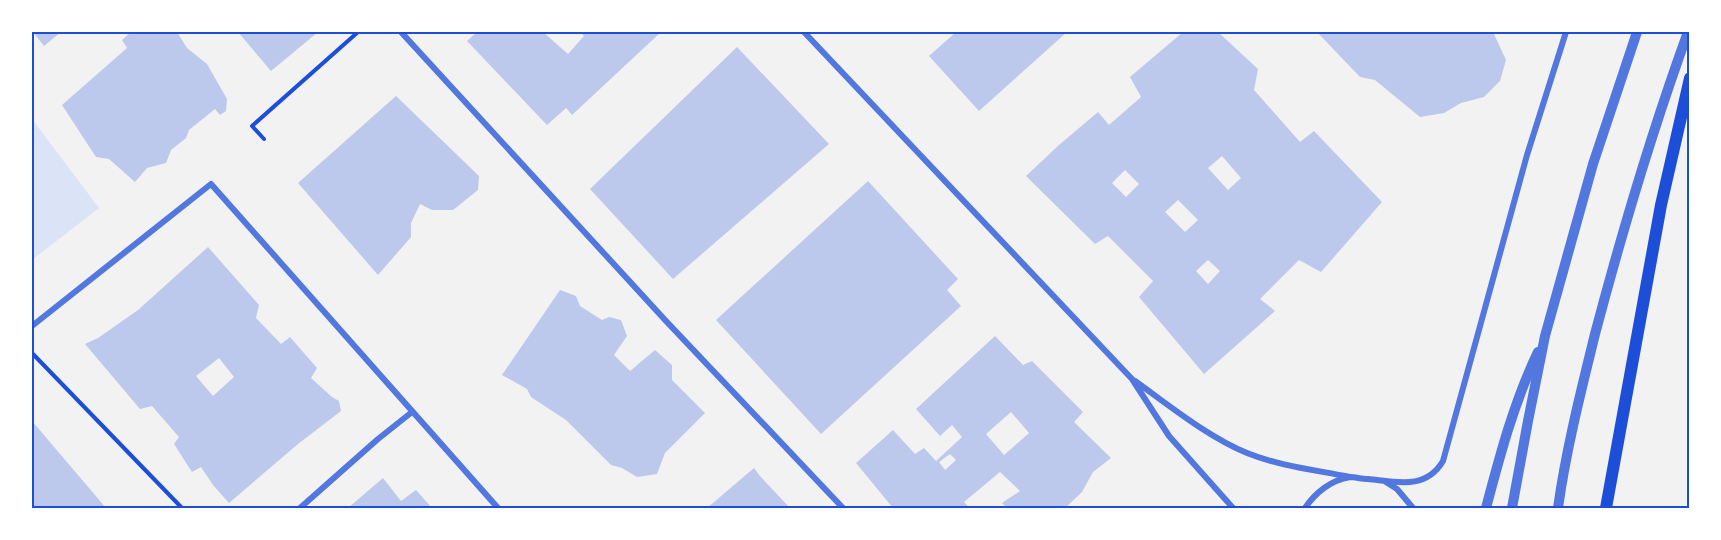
<svg xmlns="http://www.w3.org/2000/svg" width="1721" height="540" font-family="'Sofia Sans Condensed',sans-serif">
  <style>
    .green { fill: #dbe4f7 }
    .building { fill: #bdc9ec; fill-rule: evenodd }
    .lines { fill: none; stroke-linecap: round; stroke-linejoin: round }
    .path { stroke: #1d4ed8; stroke-width: 4 }
    .minor { stroke: #5277de; stroke-width: 6 }
    .tertiary { stroke: #5277de; stroke-width: 10 }
    .secondary { stroke: #1d4ed8; stroke-width: 12 }
    .neatline { fill: none; stroke: #1d4ed8; stroke-width: 2 }
  </style>
  <rect width="100%" height="100%" fill="#f2f2f2"/>
  <!-- green -->
  <polygon class="green" points="32,119 99,208 32,260"/>
  <!-- building -->
  <g class="building">
    <polygon points="33,32 61,32 44,46"/>
    <polygon points="131,32 177,32 187,48 207,64 227,99 226,111 220,115 215,109 189,130 186,138 171,150 166,163 147,168 135,182 109,159 96,157 62,105 127,48 122,40"/>
    <polygon points="238,32 318,32 271,71"/>
    <polygon points="477,32 543,32 568,54 584,36 580,32 661,32 572,115 566,108 547,125 467,41"/>
    <polygon points="956,32 1067,32 979,111 929,56"/>
    <path d="M 1183,32 L 1218,32 L 1258,69 L 1254,90 L 1300,142 L 1314,131 L 1382,202 L 1321,272 L 1299,260 L 1260,299 L 1275,311 L 1204,374 L 1139,297 L 1153,281 L 1108,236 L 1095,244 L 1026,176 L 1059,145 L 1098,112 L 1109,125 L 1141,97 L 1130,77 ZM 1222,156 L 1241,178 L 1228,190 L 1208,168 ZM 1125,170 L 1139,184 L 1126,197 L 1112,183 ZM 1178,200 L 1198,220 L 1185,232 L 1165,212 ZM 1208,260 L 1220,271 L 1208,284 L 1196,271 Z"/>
    <polygon points="1317,32 1493,32 1506,60 1500,81 1484,97 1461,103 1444,113 1420,117 1375,80 1360,77"/>
    <polygon points="737,47 829,144 673,279 590,189"/>
    <polygon points="396,96 479,176 478,190 453,210 432,210 420,204 411,223 411,237 378,275 298,183"/>
    <polygon points="868,181 958,279 947,290 961,306 821,434 716,320"/>
    <path d="M 208,247 L 259,305 L 256,318 L 281,344 L 290,337 L 317,368 L 311,378 L 332,397 L 339,401 L 341,411 L 298,444 L 229,503 L 213,485 L 201,467 L 192,472 L 174,444 L 179,437 L 152,406 L 140,409 L 85,344 L 98,338 L 138,310 ZM 219,358 L 234,377 L 213,396 L 196,376 Z"/>
    <polygon points="560,290 576,296 580,306 602,320 609,317 621,320 627,336 614,355 630,371 655,350 672,365 672,380 705,413 665,453 657,474 637,477 622,468 611,465 566,420 531,397 527,389 502,375"/>
    <path d="M 995,336 L 1023,365 L 1032,361 L 1083,412 L 1074,422 L 1111,458 L 1093,472 L 1082,492 L 1065,508 L 1007,508 L 1002,503 L 1020,491 L 1000,472 L 964,502 L 970,508 L 893,508 L 856,463 L 893,430 L 915,454 L 924,448 L 936,461 L 962,437 L 952,425 L 940,436 L 916,409 ZM 1011,412 L 1029,433 L 1004,455 L 986,434 ZM 950,454 L 956,460 L 945,470 L 939,462 Z"/>
    <polygon points="32,421 106,508 32,508"/>
    <polygon points="754,468 760,476 790,508 707,508"/>
    <polygon points="383,478 401,501 416,490 432,508 348,508"/>
  </g>
  <g class="lines">
    <!-- path -->
    <g class="path">
      <polyline points="264,139 252,126 358,32"/>
      <polyline points="32,353 182,508"/>
    </g>
    <!-- minor -->
    <g class="minor">
      <polyline points="401,32 666,321 843,508"/>
      <polyline points="804,32 1132,379 1169,436 1233,508"/>
      <polyline points="32,326 211,184 498,508"/>
      <path d="M 1135,381 C 1170,406 1208,437 1247,453 C 1279,466 1316,470 1350,477"/>
      <polyline points="1386,482 1397,489 1413,508"/>
      <polyline points="300,508 378,439 412,412"/>
      <path d="M 1305,508 C 1315,493 1331,480 1350,477 C 1355,477 1362,479 1368,479 C 1397,482 1426,490 1443,461 L 1527,155 L 1566,32"/>
    </g>
    <!-- tertiary -->
    <g class="tertiary">
      <path d="M 1486,508 C 1500,455 1514,402 1538,352"/>
      <polyline points="1512,508 1528,421 1545,336 1593,164 1637,32"/>
      <path d="M 1558,508 C 1566,450 1581,391 1595,334 C 1622,232 1652,131 1688,32"/>
    </g>
    <!-- secondary -->
    <polyline class="secondary" points="1606,508 1661,205 1690,78"/>
  </g>
  <!-- border -->
  <rect width="1721" height="540" fill="none" stroke="#ffffff" stroke-width="66"/>
  <rect x="33" y="33" width="1655" height="474" class="neatline"/>
</svg>
